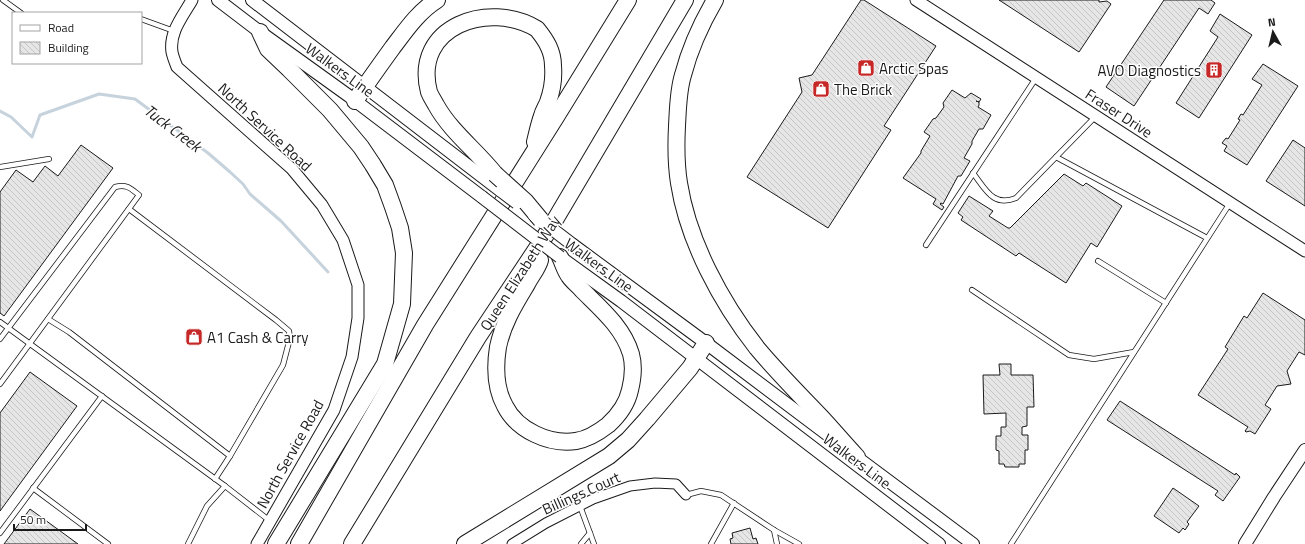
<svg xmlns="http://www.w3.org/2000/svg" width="1305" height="544" font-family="'Titillium Web',sans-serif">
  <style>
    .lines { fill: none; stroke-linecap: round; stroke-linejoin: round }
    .stream { stroke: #c6d2dc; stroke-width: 3 }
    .building { fill: url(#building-back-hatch); stroke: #1a1a1a }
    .service-casing { stroke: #1a1a1a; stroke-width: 6 }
    .minor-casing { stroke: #1a1a1a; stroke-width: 11 }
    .tertiary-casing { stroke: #1a1a1a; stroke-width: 13 }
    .secondary-casing { stroke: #1a1a1a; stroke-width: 14 }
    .motorway-casing { stroke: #1a1a1a; stroke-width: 18 }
    .service { stroke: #fff; stroke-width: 4.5 }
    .minor { stroke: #fff; stroke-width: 9 }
    .tertiary { stroke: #fff; stroke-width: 11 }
    .secondary { stroke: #fff; stroke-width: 12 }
    .motorway { stroke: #fff; stroke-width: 16 }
    .secondary-bridge-casing { stroke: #1a1a1a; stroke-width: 14; stroke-linecap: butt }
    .motorway-bridge-casing { stroke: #1a1a1a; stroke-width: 18; stroke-linecap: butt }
    .secondary-bridge { stroke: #fff; stroke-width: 12 }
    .motorway-bridge { stroke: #fff; stroke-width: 16 }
    .labels { text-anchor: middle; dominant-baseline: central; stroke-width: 3; stroke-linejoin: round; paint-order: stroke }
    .poi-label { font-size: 15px; fill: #1a1a1a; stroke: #fff; text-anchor: start }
    .street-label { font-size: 15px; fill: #1a1a1a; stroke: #fff }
    .water-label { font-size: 16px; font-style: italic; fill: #1a1a1a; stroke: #fff }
  </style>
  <defs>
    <pattern id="building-back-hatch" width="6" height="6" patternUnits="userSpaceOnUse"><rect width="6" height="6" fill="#e6e6e6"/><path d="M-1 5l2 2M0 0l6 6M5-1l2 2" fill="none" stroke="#c5c5c5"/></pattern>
  </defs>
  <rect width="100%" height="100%" fill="#fff"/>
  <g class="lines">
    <!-- stream -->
    <polyline class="stream" points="0,111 11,117 32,137 40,115 99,94 135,99 208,153 230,172 243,184 250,194 281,221 328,272"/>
  </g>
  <!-- building -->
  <g class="building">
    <polygon points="861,0 864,0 936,46 884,126 891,130 828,228 747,177 802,92 799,78 812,75"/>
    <polygon points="999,0 1099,0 1099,2 1107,1 1111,4 1079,52"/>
    <polygon points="1164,0 1211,0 1215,3 1208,14 1199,8 1134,106 1106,87"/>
    <polygon points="1220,14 1252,35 1199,118 1176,103 1218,37 1210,31"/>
    <polygon points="1263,64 1298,86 1247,165 1224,151 1227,146 1222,143 1226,138 1228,139 1240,120 1238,119 1241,114 1243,115 1262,85 1252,79"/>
    <polygon points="952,90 965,98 971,93 981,99 979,102 976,101 979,102 979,105 978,107 991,115 983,129 979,129 972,141 972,144 964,158 970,161 961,176 958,176 943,204 941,203 940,204 944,207 942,210 933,204 936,199 903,178 921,153 921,151 930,136 924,132 933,119 936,118 944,107 943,103"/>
    <polygon points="1293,140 1305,148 1305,206 1266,181"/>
    <polygon points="81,145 113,168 4,316 0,313 0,192 16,170 33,182 45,166 58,176"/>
    <polygon points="1064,174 1083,186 1086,183 1122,206 1097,247 1091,243 1066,283 1019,253 1016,256 961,220 963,217 958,213 969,196 993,211 989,216 1008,228 1010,228"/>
    <polygon points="1263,293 1305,320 1305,355 1299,352 1287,371 1291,384 1277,386 1265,405 1271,409 1255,434 1250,431 1246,432 1245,431 1248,427 1198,395 1228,349 1225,347 1244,316 1247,318"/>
    <polygon points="999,364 1011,364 1011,375 1033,375 1034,407 1027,407 1027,426 1022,427 1022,435 1028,435 1028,450 1025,450 1025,464 1019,464 1019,467 1005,467 1004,464 999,464 999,451 996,450 996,436 1001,436 1001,427 1006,427 1006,413 984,414 983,375 1000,375"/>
    <polygon points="30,372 77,406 0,511 0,413"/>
    <polygon points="1120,401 1235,475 1236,473 1240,477 1223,501 1215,495 1218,491 1107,420"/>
    <polygon points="1173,488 1199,506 1187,522 1189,524 1185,530 1183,528 1179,533 1154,516"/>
    <polygon points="30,509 78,544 4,544"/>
    <polygon points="750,528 753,539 756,538 758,544 731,544 730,539 733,538 732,533"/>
  </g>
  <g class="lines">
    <defs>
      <g id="service">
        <polyline points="3,0 21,13"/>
        <polyline points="141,19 174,31"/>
        <polyline points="1056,157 1207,238"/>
        <polyline points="0,167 49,159"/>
        <path d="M 973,173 C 986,190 993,207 1016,198 L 1096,116"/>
        <polyline points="129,209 276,320 289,331 290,338 283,365 230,456"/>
        <polyline points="926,245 1036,78"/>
        <polyline points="1098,261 1166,303"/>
        <polyline points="972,290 1069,355 1094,359 1134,352"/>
        <polyline points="48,319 69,332 230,456 215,479"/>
        <polyline points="0,322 225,486 270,521"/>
        <path d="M 0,339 L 115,187 C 127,184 130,188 139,195 L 0,384"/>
        <polyline points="33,488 108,544"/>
        <polyline points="686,495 701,491 721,495 774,530 799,544"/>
        <polyline points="580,506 594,544"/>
        <polyline points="774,530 777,544"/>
        <polyline points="0,533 102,396"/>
        <polyline points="188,544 207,506 225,486"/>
        <polyline points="581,544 590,533"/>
        <polyline points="711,544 734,503"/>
        <polyline points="1011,544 1230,203"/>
      </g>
      <polyline id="minor" points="512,544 546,523 593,499 630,486 655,483 676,484 686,495"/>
      <g id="tertiary">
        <path d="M 192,0 C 183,16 169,32 172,52 C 173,57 175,62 177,67 L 292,169 L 322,205 L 343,240 L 358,285 L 358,318 L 352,357 L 334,410 L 257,544"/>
        <polyline points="916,0 1305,251"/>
      </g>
      <g id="secondary">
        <polyline points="218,0 260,32 349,96 482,197"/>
        <polyline points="252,0 501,191"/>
        <polyline points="573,245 706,343 836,441"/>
        <polyline points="560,257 621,301 939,544"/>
        <polyline points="851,453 973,544"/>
        <polyline points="1245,544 1274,497 1305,450"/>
      </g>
      <g id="motorway">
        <path d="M 715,0 C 701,24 690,48 683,75 C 678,91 678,109 677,126 C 676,145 676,164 679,183 C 688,241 721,302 757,348 C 777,372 799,394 821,417 C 833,430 845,444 857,457"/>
        <polyline points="260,32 268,49 289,69 330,110 361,147 373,165 385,185 393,207 400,228 404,253 402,304 385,364 276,544"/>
        <path d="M 355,101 C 367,83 380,65 393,47 C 406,30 418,12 437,0"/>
        <path d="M 495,174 C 476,150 451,132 436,105 C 434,101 431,97 429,92 C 412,26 489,0 537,29 C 546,40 553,51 553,66 C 554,78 552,91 548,102 C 546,107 543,111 542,116 C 539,124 537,134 535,142"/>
        <path d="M 540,260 C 538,268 531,276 527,284 C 515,304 503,323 498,347 C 495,366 495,388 505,406 C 517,430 549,445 576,441 C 588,439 599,432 608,425 C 619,415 627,404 630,390 C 633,378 634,365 631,354 C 623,327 600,308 582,290 C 578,285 572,281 569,276 C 565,271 563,263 560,257"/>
        <polyline points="299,544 425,325 556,117 628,0"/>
        <polyline points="352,544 478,337 549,230 685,0"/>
        <polyline points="465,544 609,456 628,440 647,419 690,368 706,343"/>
      </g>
    </defs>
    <!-- service casing -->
    <use href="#service" class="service-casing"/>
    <!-- minor casing -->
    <use href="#minor" class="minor-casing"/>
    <!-- tertiary casing -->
    <use href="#tertiary" class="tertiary-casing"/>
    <!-- secondary casing -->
    <use href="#secondary" class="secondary-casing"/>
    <!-- motorway casing -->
    <use href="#motorway" class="motorway-casing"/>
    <!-- service -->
    <use href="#service" class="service"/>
    <!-- minor -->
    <use href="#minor" class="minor"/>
    <!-- tertiary -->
    <use href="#tertiary" class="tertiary"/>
    <!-- secondary -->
    <use href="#secondary" class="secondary"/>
    <!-- motorway -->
    <use href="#motorway" class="motorway"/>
    <defs>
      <g id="secondary-bridge">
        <polyline points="501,191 517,203"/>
        <polyline points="482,197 560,257"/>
        <polyline points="534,215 573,245"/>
      </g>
      <polyline id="motorway-bridge" points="495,174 526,202 541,220"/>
    </defs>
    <!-- secondary-bridge casing -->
    <use href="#secondary-bridge" class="secondary-bridge-casing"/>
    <!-- motorway-bridge casing -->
    <use href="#motorway-bridge" class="motorway-bridge-casing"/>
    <!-- secondary-bridge -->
    <use href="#secondary-bridge" class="secondary-bridge"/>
    <!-- motorway-bridge -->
    <use href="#motorway-bridge" class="motorway-bridge"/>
  </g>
  <!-- icons -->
  <defs>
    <symbol id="shop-square" viewBox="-11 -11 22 22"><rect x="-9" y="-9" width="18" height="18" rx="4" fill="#c62828" stroke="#fff"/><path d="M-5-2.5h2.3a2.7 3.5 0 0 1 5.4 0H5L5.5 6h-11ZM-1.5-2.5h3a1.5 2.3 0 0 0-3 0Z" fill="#fff"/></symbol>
    <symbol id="building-square" viewBox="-11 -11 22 22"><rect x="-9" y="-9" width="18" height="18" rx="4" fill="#c62828" stroke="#fff"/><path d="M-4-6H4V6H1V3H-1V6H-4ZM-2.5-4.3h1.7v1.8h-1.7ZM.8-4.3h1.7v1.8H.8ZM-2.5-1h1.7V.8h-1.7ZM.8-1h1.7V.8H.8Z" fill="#fff"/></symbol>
  </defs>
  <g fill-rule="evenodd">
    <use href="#shop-square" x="856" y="58" width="20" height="20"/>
    <use href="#building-square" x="1204" y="60" width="20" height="20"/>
    <use href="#shop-square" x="811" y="79" width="20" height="20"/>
    <use href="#shop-square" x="184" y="327" width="20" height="20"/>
  </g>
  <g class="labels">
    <!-- poi labels -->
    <g class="poi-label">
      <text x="879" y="68">Arctic Spas</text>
      <text x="1201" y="70" text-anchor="end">AVO Diagnostics</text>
      <text x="834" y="89">The Brick</text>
      <text x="207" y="337">A1 Cash &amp; Carry</text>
    </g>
    <!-- street labels -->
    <g class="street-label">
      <text transform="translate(340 70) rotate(36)">Walkers Line</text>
      <text transform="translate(1119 113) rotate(33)">Fraser Drive</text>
      <text transform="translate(265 127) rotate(43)">North Service Road</text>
      <text transform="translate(599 265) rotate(36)">Walkers Line</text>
      <text transform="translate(520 273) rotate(-57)">Queen Elizabeth Way</text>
      <text transform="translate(290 454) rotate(-61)">North Service Road</text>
      <text transform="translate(857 461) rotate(37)">Walkers Line</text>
      <text transform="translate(581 493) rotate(-24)">Billings Court</text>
    </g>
    <!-- water labels -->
    <g class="water-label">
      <text transform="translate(173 128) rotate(37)">Tuck Creek</text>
    </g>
  </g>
  <!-- legend -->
  <rect x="12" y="12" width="130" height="52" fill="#ffffff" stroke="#a3a3a3"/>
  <rect x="20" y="25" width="20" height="6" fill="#ffffff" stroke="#a3a3a3"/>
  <text x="48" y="32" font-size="12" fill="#1a1a1a">Road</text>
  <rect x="20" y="42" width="20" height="12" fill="url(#building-back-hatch)" stroke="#a3a3a3"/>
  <text x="48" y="52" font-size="12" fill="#1a1a1a">Building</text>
  <!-- north arrow -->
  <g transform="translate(1273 32) rotate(352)" stroke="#ffffff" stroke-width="3" paint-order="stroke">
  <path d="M0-3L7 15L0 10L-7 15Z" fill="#1a1a1a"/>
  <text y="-6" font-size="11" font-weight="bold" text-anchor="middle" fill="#1a1a1a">N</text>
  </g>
  <!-- scale -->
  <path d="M14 524v6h72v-6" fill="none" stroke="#1a1a1a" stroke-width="2"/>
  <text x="20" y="524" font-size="12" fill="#1a1a1a" stroke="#ffffff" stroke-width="3" paint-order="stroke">50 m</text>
</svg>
